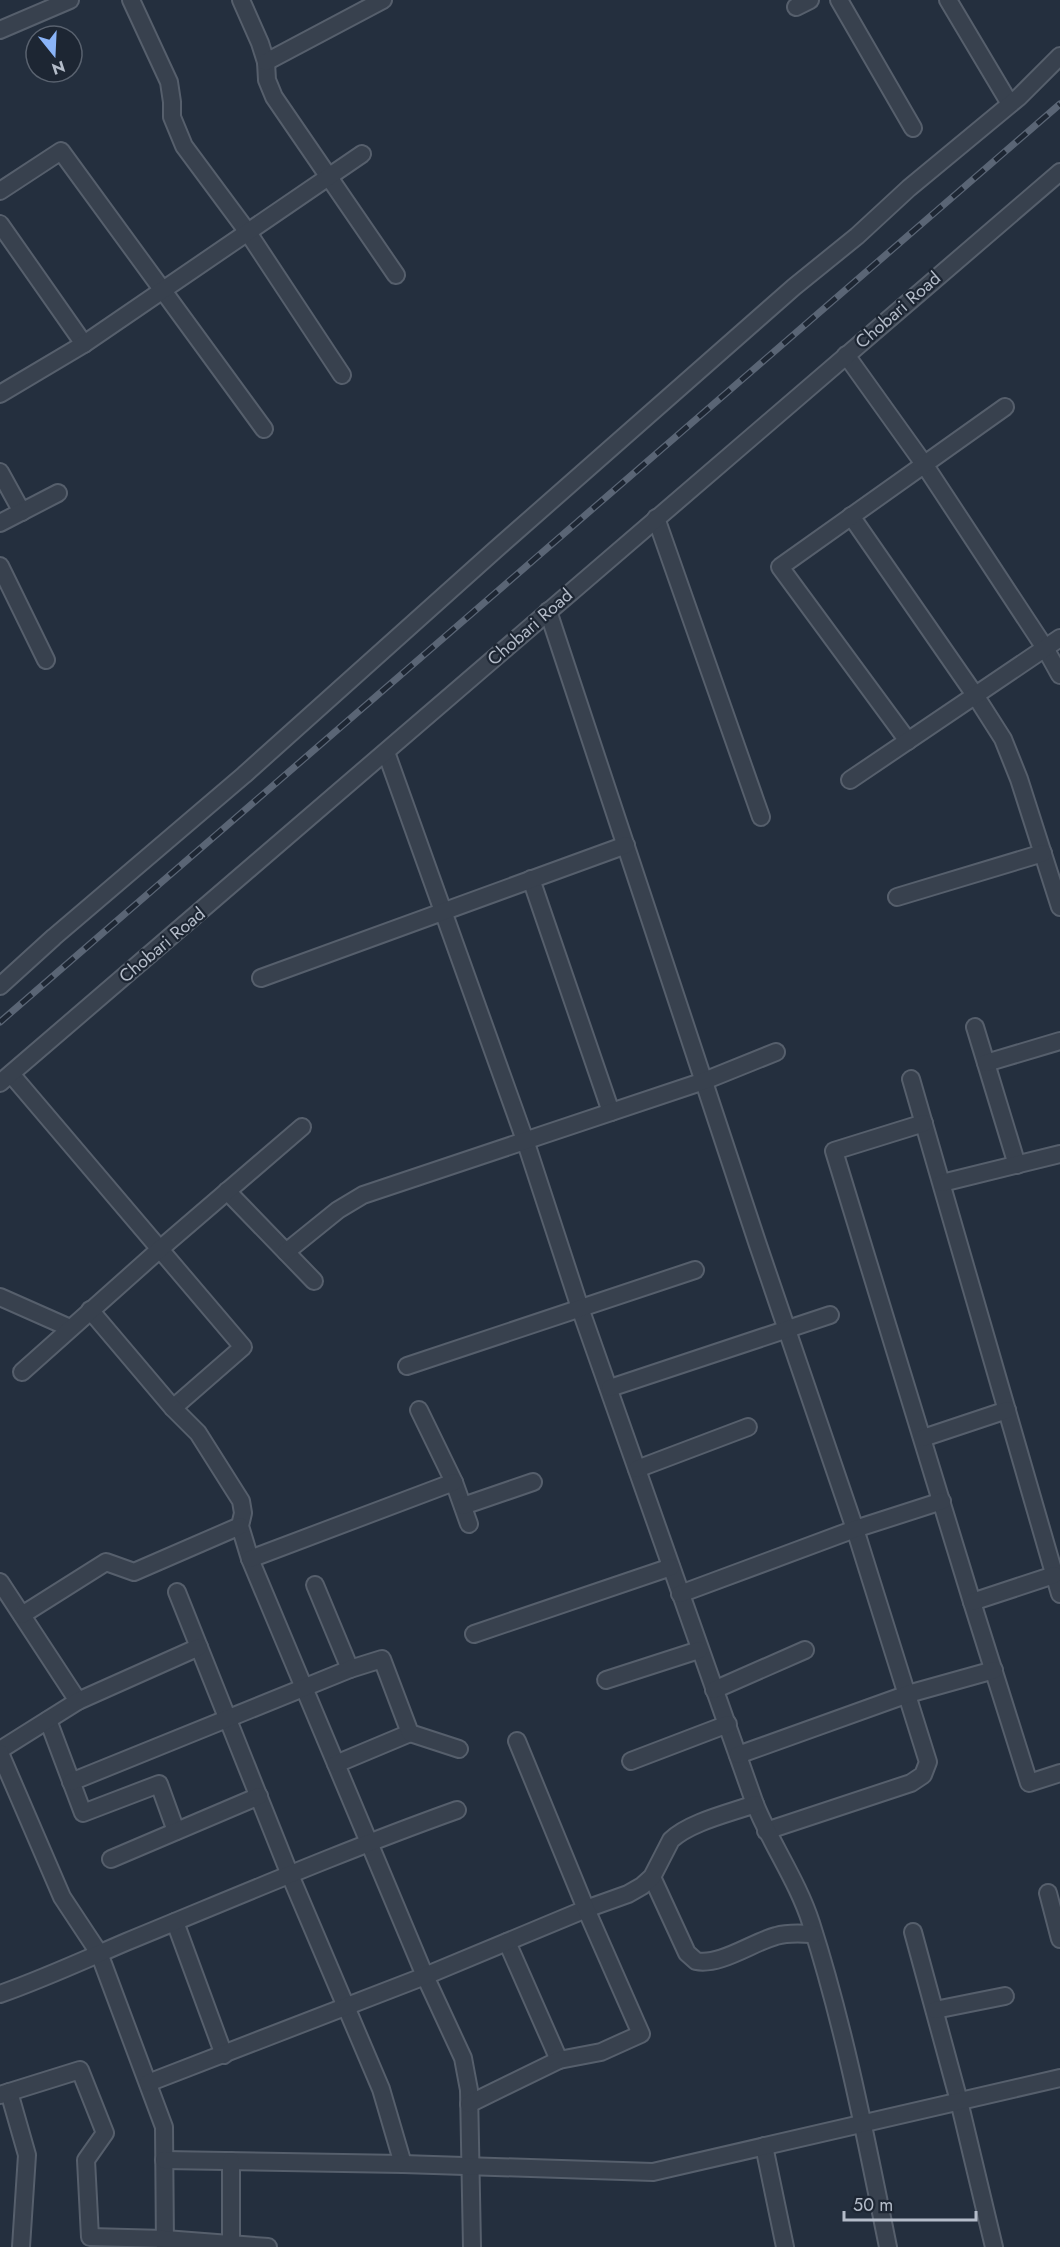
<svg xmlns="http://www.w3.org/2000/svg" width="1060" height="2247" font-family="Jost,sans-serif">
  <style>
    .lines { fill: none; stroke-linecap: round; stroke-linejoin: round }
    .minor-casing { stroke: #565f6c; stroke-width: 20 }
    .minor { stroke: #38414e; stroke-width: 16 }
    .rail-casing { stroke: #5a6575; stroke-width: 7 }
    .rail { stroke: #1d2633; stroke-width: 4.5; stroke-dasharray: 14; stroke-linecap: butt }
    .labels { text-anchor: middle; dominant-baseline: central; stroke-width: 4.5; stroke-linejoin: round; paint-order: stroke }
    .street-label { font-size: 18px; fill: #b4bcc9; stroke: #1d2633 }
  </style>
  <rect width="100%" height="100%" fill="#242f3e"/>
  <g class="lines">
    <defs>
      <g id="minor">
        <polyline points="131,0 169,82 172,102 172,117 184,146 247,231 342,375"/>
        <polyline points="241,0 260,43 266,62 267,80 274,97 396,275"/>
        <polyline points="839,0 913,128"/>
        <polyline points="948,0 1010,104"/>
        <polyline points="796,7 810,0"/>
        <polyline points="0,30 70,0"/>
        <polyline points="266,62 383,0"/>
        <polyline points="0,191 61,151 264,429"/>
        <polyline points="0,224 84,344"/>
        <polyline points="846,355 924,464 1045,648 1060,675"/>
        <polyline points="0,394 84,344 362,154"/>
        <polyline points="0,472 22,512"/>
        <polyline points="851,516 975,695 1003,739 1019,779 1060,907"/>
        <polyline points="656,518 761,817"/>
        <polyline points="0,523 58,493"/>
        <polyline points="0,566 46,660"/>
        <polyline points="548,611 758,1245 855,1529 928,1762 923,1775 911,1783 766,1831"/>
        <polyline points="908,741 780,567 1005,407"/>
        <path d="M 386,752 L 525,1140 L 580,1308 L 755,1804 C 771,1844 798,1882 811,1923 C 845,2029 866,2139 888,2247"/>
        <polyline points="850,780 1060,638"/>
        <polyline points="531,879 611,1112"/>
        <polyline points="897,897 1043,853"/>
        <polyline points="261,978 626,845"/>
        <polyline points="0,986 54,937 244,775 494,551 794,287 857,236 909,188 1019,97 1060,56"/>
        <polyline points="975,1027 1017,1165"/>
        <polyline points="986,1063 1060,1041"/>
        <polyline points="11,1074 243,1347 173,1408"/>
        <polyline points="911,1079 1060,1594"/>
        <polyline points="0,1083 1060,172"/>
        <polyline points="924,1123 834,1151 972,1602 1029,1783 1060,1773"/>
        <polyline points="942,1183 1060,1154"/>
        <polyline points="227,1191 314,1281"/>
        <polyline points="286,1252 338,1210 363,1195 704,1081 776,1052"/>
        <polyline points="0,1297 70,1328"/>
        <polyline points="90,1310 173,1408 198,1433 241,1501 243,1513 240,1526 250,1559 425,1976 463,2058 469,2090 472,2247"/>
        <polyline points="407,1366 695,1270"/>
        <polyline points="22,1372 160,1249 302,1127"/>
        <polyline points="610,1388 830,1315"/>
        <polyline points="419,1410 454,1482 469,1524"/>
        <polyline points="923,1438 1007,1410"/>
        <polyline points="637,1469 748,1427"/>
        <polyline points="463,1506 533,1482"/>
        <polyline points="250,1559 454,1482"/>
        <polyline points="0,1582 78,1701"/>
        <polyline points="315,1585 350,1669"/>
        <polyline points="177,1592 290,1875 381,2089 403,2164"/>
        <polyline points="680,1594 855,1529 942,1501"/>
        <polyline points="972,1602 1054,1575"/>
        <polyline points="22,1615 106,1562 134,1572 240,1526"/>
        <polyline points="474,1634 671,1567"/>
        <polyline points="606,1680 699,1650"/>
        <polyline points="714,1690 805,1650"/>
        <polyline points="48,1720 83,1813 159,1784 176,1831"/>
        <polyline points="0,1750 78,1701 199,1647"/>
        <polyline points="0,1753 62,1897 99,1953 164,2127 165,2247"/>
        <polyline points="738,1755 908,1694 994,1670"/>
        <polyline points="631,1761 728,1724"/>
        <polyline points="336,1764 410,1733"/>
        <polyline points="71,1782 350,1669 382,1659 410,1733 459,1749"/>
        <polyline points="111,1859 259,1796"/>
        <path d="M 652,1877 L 687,1953 L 696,1961 C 720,1966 753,1942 776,1936 C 790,1932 801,1934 814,1934"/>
        <polyline points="1048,1893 1060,1939"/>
        <polyline points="175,1922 224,2055"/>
        <polyline points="913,1932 959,2101 994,2247"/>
        <polyline points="507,1942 559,2060"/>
        <path d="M 0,1994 C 43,1979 84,1960 126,1942 C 236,1897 345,1850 457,1810"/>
        <polyline points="935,2010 1005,1996"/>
        <path d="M 148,2083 L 425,1976 L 586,1909 L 628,1894 L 642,1886 L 652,1877 L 671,1840 C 690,1822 730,1813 755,1804"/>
        <polyline points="9,2092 27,2155 21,2247"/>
        <polyline points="0,2095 80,2070 105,2133 86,2160 90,2237 165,2239 268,2247"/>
        <polyline points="469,2104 559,2060 601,2052 641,2034 586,1909 517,1741"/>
        <polyline points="764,2146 785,2247"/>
        <polyline points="164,2160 403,2164 653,2172 1060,2078"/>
        <polyline points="231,2161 231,2247"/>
      </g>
    </defs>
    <!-- minor casing -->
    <use href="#minor" class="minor-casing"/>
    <!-- minor -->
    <use href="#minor" class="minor"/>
    <defs>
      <polyline id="rail" points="0,1022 1060,104"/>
    </defs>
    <!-- rail casing -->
    <use href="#rail" class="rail-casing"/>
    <!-- rail -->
    <use href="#rail" class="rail"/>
  </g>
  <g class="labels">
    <!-- street labels -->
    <g class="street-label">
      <text transform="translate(898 310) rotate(-41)">Chobari Road</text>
      <text transform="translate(530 627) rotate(-41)">Chobari Road</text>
      <text transform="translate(162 945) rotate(-40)">Chobari Road</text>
    </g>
  </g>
  <!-- north arrow -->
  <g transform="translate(54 54) rotate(162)"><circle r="28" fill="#1d2633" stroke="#59626f" stroke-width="1.5"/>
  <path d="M0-4.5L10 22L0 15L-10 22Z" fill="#8ab4f8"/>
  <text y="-9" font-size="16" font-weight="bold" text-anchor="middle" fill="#b4bcc9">N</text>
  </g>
  <!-- scale -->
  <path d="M844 2211v9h132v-9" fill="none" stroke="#b4bcc9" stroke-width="3"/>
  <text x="853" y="2211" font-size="18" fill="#b4bcc9" stroke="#1d2633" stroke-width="4.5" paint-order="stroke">50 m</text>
</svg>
